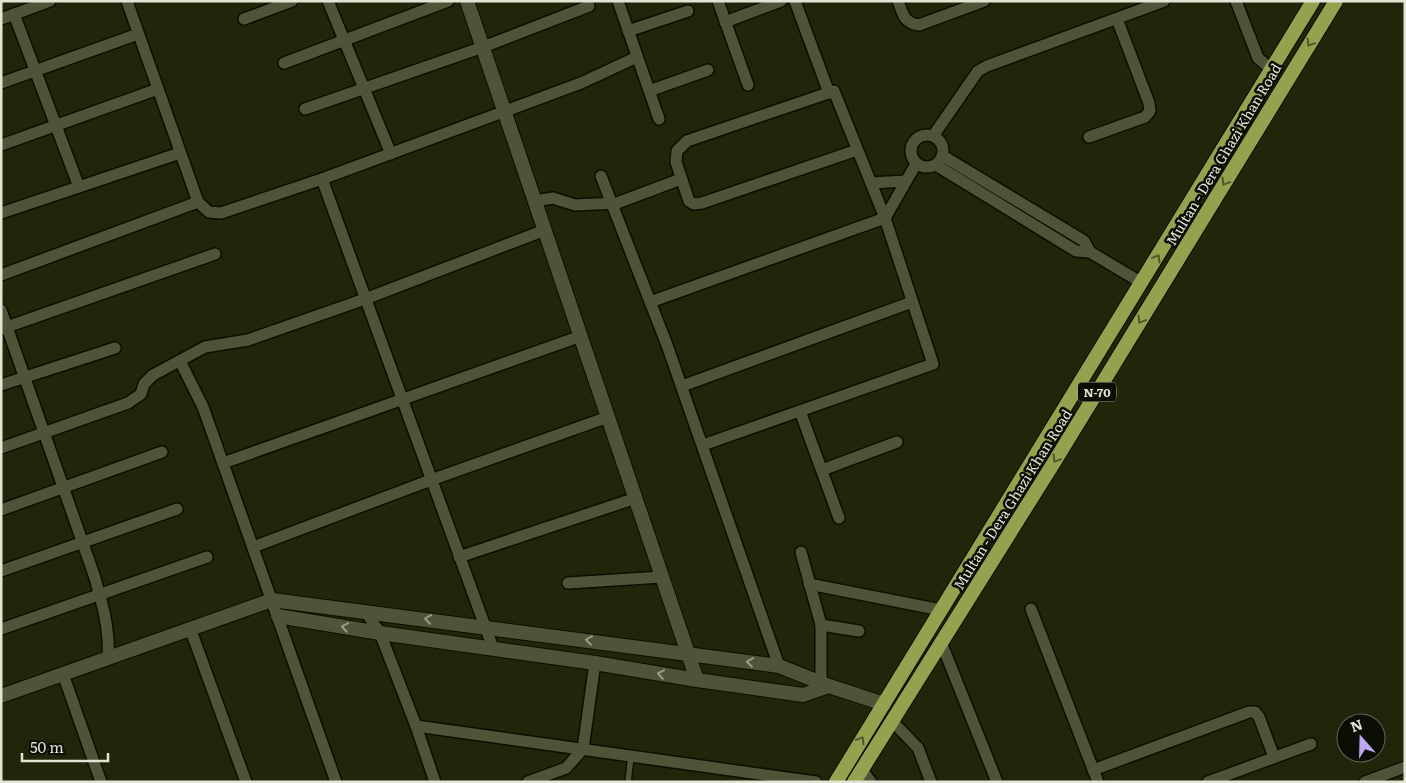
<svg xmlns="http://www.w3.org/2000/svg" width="1406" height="783" font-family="Literata,serif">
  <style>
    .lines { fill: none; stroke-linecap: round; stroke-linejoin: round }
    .service-casing { stroke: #0b0e00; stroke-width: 8 }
    .minor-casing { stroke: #0b0e00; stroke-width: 14 }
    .tertiary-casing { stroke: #0b0e00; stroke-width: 16 }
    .trunk-casing { stroke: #0b0e00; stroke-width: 16 }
    .service { stroke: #4e5437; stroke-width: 5.5 }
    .minor { stroke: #4e5437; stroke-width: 11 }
    .tertiary { stroke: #4e5437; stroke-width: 14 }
    .trunk { stroke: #94a250; stroke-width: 14 }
    .oneway { stroke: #50582a }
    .oneway2 { stroke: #989c86 }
    .labels { text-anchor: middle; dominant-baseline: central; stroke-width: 5; stroke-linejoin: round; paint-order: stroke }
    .shield { fill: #0b0e04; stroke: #a1a496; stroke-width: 1 }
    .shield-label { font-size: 12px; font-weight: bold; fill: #e1e5d4 }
    .street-label { font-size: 14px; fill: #e1e5d4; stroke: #0b0e04 }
  </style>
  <rect width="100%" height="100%" fill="#21260a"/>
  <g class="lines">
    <defs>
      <polyline id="service" points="628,782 631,756"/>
      <g id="minor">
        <polyline points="127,1 198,202 209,212 221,213 322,179 581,83 637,57"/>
        <polyline points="328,1 391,154"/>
        <polyline points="618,1 659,119"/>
        <polyline points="718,1 748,85"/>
        <polyline points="795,1 829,93"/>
        <path d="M 898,1 C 903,14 904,23 919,25 L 984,1"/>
        <polyline points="1236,1 1258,58 1272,70"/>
        <polyline points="14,14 79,187"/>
        <polyline points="1,19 50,1"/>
        <polyline points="244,19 292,1"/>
        <polyline points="725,22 781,1"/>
        <polyline points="628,31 688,11"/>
        <polyline points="284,63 448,1"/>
        <polyline points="1,83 138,34"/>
        <polyline points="649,91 708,70"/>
        <polyline points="305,109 483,47 589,6"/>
        <circle cx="927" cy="151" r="16"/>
        <polyline points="933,136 978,71 987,66 1164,1"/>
        <polyline points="1089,137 1145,117 1150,111 1149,103 1117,19"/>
        <polyline points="1,145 158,89"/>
        <polyline points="943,156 1084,241 1090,252"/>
        <polyline points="936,165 1076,251 1090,252 1142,283"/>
        <polyline points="601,176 667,345 779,666"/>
        <polyline points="322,179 493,648"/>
        <polyline points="871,183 906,181"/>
        <polyline points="535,201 553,198 575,205 617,203 681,179"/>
        <polyline points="1,213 180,153"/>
        <polyline points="1,275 198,202"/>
        <polyline points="650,302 885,218 916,164"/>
        <path d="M 1,310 L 94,575 C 102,602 110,629 108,658"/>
        <polyline points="1,329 215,254"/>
        <polyline points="180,361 203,407 336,782"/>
        <polyline points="1,385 115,348"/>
        <polyline points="682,386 912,302"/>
        <polyline points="800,411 839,518"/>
        <polyline points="703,445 933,364 885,218 834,91 687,141 677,151 676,162 689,201 694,204 702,203 857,150"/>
        <polyline points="1,448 128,403 141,394 144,384 153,375 205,347 248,340 365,299 545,230"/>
        <polyline points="223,463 581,336"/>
        <polyline points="822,470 897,442"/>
        <polyline points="1,510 162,452"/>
        <polyline points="253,547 431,480 608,417"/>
        <polyline points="801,552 821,625 821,683"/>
        <polyline points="459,557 636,498"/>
        <polyline points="1,571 177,509"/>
        <polyline points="568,583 662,577"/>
        <polyline points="809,584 941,610"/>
        <polyline points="1031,609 1098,782"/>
        <polyline points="365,611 380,633 416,726 435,782"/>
        <polyline points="821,625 859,631"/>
        <polyline points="190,628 246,782"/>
        <polyline points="1,629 207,557"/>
        <polyline points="941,642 997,782"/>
        <polyline points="63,674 101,782"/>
        <polyline points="892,721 918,748 931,782"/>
        <polyline points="416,726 816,782"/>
        <polyline points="862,770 871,782"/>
        <polyline points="1093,770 1249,712 1255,712 1259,717 1274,757"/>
        <polyline points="528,782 566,768 583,749 595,663"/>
        <polyline points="1208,782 1311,744"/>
        <polyline points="1365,782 1405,767"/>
      </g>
      <g id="tertiary">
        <polyline points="467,1 697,680"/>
        <polyline points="278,616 380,633 595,663 697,680 803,695 829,686"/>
        <polyline points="1,696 272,600 779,666 829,686 884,704"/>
      </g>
      <g id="trunk">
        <polyline points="836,782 1313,1"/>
        <polyline points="854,782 1053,464 1336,1"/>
      </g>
    </defs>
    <!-- service casing -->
    <use href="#service" class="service-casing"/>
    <!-- minor casing -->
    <use href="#minor" class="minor-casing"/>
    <!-- tertiary casing -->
    <use href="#tertiary" class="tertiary-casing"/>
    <!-- trunk casing -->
    <use href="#trunk" class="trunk-casing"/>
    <!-- service -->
    <use href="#service" class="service"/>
    <!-- minor -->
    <use href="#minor" class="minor"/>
    <!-- tertiary -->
    <use href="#tertiary" class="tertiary"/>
    <!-- trunk -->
    <use href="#trunk" class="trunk"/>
  </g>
  <!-- one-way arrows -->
  <defs><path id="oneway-chevron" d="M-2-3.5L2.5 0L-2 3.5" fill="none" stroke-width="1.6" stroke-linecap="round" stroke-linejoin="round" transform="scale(1.25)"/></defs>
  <g class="oneway">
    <use href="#oneway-chevron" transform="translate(1310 43) rotate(121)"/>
    <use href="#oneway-chevron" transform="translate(1225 182) rotate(121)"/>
    <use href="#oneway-chevron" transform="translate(1157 258) rotate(-59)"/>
    <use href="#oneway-chevron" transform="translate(1141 320) rotate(121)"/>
    <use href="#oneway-chevron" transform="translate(1056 459) rotate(122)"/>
    <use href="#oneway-chevron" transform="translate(861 740) rotate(-59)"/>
  </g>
  <g class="oneway2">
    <use href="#oneway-chevron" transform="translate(428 619) rotate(-172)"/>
    <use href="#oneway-chevron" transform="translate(345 627) rotate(-170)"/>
    <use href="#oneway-chevron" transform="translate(589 640) rotate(-172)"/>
    <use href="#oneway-chevron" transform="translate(750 662) rotate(-172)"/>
    <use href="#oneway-chevron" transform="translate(661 674) rotate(-170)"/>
  </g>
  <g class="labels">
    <!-- shield labels -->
    <rect class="shield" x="1078" y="382.5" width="38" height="19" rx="4"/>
    <g class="shield-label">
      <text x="1097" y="392">N-70</text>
    </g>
    <!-- street labels -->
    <g class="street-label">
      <text transform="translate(1223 154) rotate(-59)">Multan - Dera Ghazi Khan Road</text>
      <text transform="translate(1012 499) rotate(-58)">Multan - Dera Ghazi Khan Road</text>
    </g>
  </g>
  <!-- border -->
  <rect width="1406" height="783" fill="none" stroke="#e1e5d4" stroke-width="5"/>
  <!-- north arrow -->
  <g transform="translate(1361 738) rotate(340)"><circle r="24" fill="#0b0e04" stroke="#616457"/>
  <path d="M0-4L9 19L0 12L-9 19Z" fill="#bda9f5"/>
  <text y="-8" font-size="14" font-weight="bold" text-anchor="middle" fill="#e1e5d4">N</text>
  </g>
  <!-- scale -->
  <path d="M22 753v8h86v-8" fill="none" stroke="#e1e5d4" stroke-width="2.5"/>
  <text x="30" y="753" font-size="15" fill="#e1e5d4" stroke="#0b0e04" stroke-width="4" paint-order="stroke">50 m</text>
</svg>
